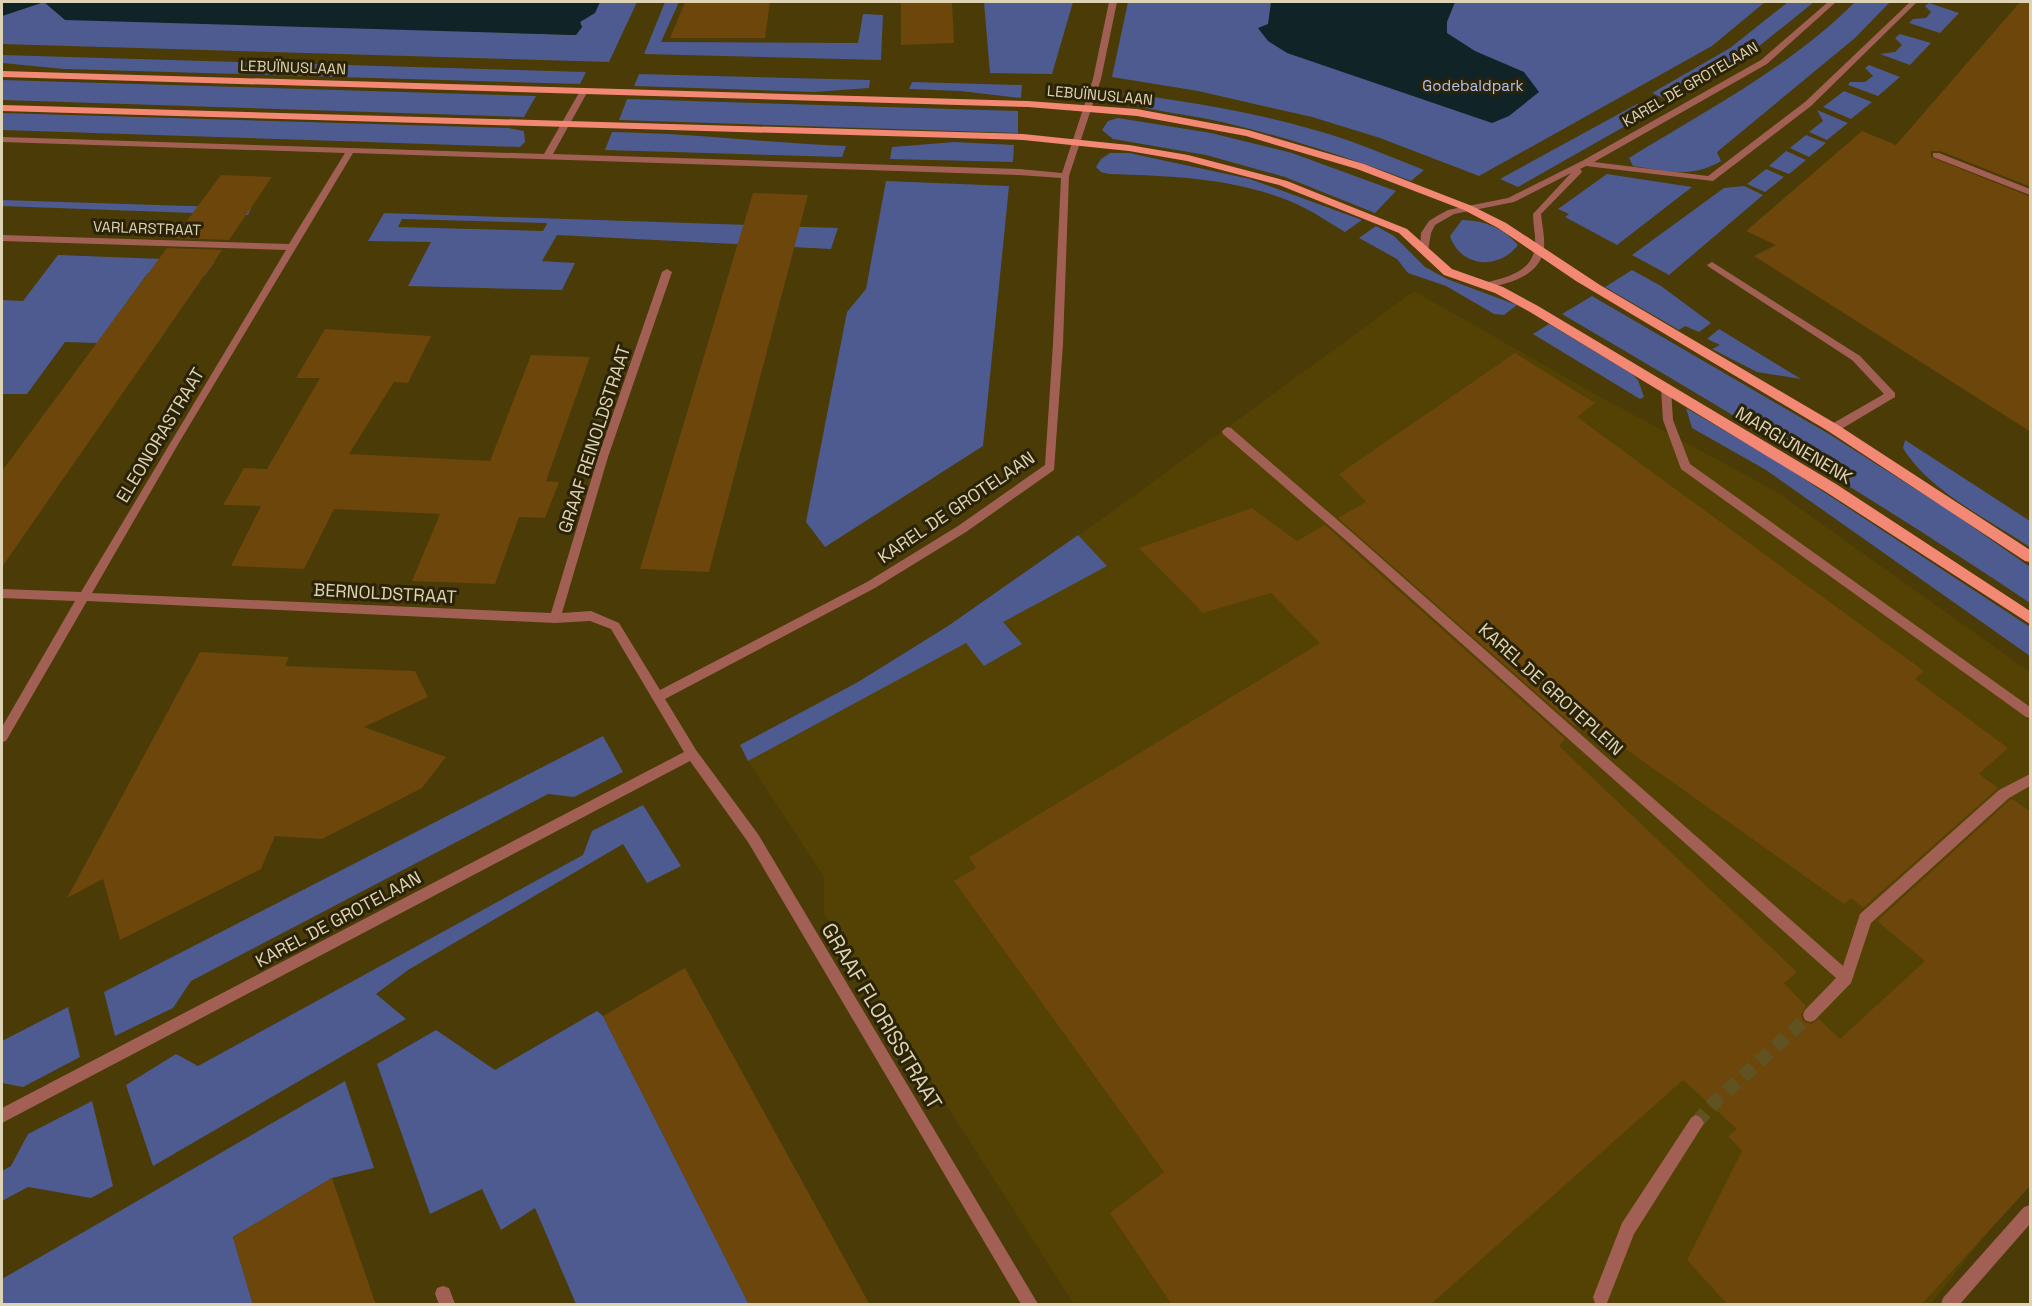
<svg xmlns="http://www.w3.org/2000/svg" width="2032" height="1306" font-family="'Space Grotesk',sans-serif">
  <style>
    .built { fill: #534203 }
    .green { fill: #4d5b90; fill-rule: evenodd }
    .water { fill: #102428 }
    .building { fill: #6c460b }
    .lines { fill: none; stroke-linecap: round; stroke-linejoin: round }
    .pedestrian-tunnel { stroke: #605221; stroke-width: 14; stroke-dasharray: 14 8; stroke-linecap: butt }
    .service { fill: #a26054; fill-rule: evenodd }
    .pedestrian { fill: #a26054; fill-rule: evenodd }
    .minor { fill: #a26054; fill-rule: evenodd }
    .primary { fill: #f38974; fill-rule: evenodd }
    .labels { text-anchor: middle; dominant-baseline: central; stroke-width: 6; stroke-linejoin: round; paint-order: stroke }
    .far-street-label { font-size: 15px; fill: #ded3b4; stroke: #2b2308 }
    .far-park-label { font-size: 15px; fill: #b4c2f0; stroke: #2b2308 }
    .street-label { font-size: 18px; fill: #ded3b4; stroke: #2b2308 }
    .near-street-label { font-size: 21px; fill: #ded3b4; stroke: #2b2308 }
  </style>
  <rect width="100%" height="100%" fill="#4a3b07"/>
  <!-- built -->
  <polygon class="built" points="1414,291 1593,393 1774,490 2030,672 2030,1179 1931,1304 1074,1304 824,914 824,877 748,761 740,745 858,682 948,626 1106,516"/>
  <!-- green -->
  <g class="green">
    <polygon points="44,2 511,33 576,35 582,27 580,22 594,13 600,2 637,2 609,62 2,44 2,16"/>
    <polygon points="665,2 679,2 661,42 858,43 863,14 883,15 881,60 644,54"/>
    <polygon points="984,2 1073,2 1052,74 990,73"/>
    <polygon points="1128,2 1765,2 1712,46 1479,176 1380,138 1312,117 1198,91 1112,77"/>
    <polygon points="1788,2 1814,2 1758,47 1669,101 1652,93 1730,48"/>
    <path d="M 1855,2 L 1890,2 L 1855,38 L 1717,152 L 1721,161 C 1691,179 1666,171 1633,166 L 1629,158 C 1707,110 1790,67 1855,2 Z"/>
    <polygon points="1929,3 1959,13 1940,33 1909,23 1913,19 1926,18 1931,12 1925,6"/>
    <polygon points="1900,34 1931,43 1910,65 1880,54 1895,52 1902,45 1895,38"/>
    <polygon points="2,55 586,72 580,84 64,69 2,63"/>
    <polygon points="1869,65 1900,77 1878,96 1848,85 1850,82 1865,82 1873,76 1865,68"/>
    <polygon points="639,74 870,80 869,88 814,92 634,86"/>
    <polygon points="2,80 536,96 524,117 2,100"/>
    <polygon points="912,82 1022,85 1021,98 960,91 909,89"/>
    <polygon points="1844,91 1872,102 1851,119 1823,107"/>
    <path d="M 1124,93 C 1200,103 1278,116 1350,141 C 1375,150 1399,160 1424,170 L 1411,181 C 1350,158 1289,138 1226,123 C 1191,114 1155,113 1122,101 Z"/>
    <polygon points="627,99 1018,111 1018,133 619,120"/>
    <polygon points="1637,104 1650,112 1518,187 1500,179"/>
    <polygon points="1817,110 1848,123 1827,140 1809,132 1823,121"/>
    <polygon points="2,113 508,128 524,131 525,142 520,147 2,130"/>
    <polygon points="1118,118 1211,133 1292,153 1396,191 1375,213 1285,177 1206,155 1113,139 1102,130 1108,121"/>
    <path d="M 612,132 C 690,133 767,143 846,146 L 842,157 L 605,150 Z"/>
    <polygon points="1806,135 1826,143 1809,157 1790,148"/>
    <polygon points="954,142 1014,145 1013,162 890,159 892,147"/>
    <polygon points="1786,151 1806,160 1789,174 1769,166"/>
    <path d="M 1110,153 L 1129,153 L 1250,179 L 1362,220 L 1345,232 C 1328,222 1311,210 1292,202 C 1234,178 1172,176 1109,174 L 1101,172 L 1096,167 L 1101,159 Z"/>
    <polygon points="1766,169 1784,177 1765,192 1747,184"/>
    <polygon points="1607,174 1692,187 1617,245 1565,217 1569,214 1558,209"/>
    <polygon points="886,181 1009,186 983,446 825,547 806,522 847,312 866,289"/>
    <polygon points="1744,186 1763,195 1669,275 1632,255 1724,188"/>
    <polygon points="2,200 251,208 248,215 2,206"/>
    <path d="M 384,213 L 838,228 L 831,249 L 557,235 L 542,261 L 575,263 L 562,290 L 408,286 L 431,242 L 368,241 ZM 402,219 L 546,223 L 547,224 L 543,231 L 398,227 Z"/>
    <path d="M 1462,220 C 1484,220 1503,228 1518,245 C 1498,271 1460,267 1450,236 Z"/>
    <polygon points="1376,226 1394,236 1425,267 1447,279 1517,305 1504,315 1494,314 1446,286 1408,273 1397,259 1359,238"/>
    <polygon points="58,255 215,261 205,275 148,273 97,343 65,342 27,394 2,394 2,300 23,301"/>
    <polygon points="1632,270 1661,286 1711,323 1699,332 1685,326 1679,330 1605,287"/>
    <path d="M 1592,296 L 1829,434 L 1950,511 L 2030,567 L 2030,603 C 1878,501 1721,407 1562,314 Z"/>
    <polygon points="1549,324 1632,374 1638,380 1644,397 1640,399 1533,334"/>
    <polygon points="1719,329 1801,379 1757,372 1712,349 1720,345 1707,339"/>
    <polygon points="1686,408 1778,462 2030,627 2030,656 1766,470 1692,428"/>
    <path d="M 1905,440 L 2030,521 L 2030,547 C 1989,520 1928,490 1903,448 Z"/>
    <polygon points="1078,535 1107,566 1003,622 1022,644 984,666 966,643 748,761 740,745 858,682 948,626"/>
    <polygon points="603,736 623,772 574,797 548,794 191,981 173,1008 115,1036 104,992"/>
    <polygon points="643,805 681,866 647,883 623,844 408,970 376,994 406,1019 153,1166 126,1085 176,1054 198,1066 583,855 592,831"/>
    <polygon points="68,1007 80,1057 23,1087 2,1083 2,1041"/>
    <polygon points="597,1011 603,1016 749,1304 576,1304 535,1208 501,1230 482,1189 430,1214 377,1064 436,1030 495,1070"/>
    <polygon points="345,1081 374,1168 332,1178 233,1237 253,1304 2,1304 2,1279"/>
    <polygon points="92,1101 113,1186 91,1198 28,1187 2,1201 2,1171 11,1166 28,1134"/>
  </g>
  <!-- water -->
  <g class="water">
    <polygon points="2,2 600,2 595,13 580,22 582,27 576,35 65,20 44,2 2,16"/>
    <polygon points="1271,2 1455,2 1447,22 1447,33 1475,51 1524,72 1539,92 1509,116 1492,123 1287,53 1268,41 1258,28 1268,24"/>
  </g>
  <!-- building -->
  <g class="building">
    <polygon points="685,2 770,2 765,38 670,38"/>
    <polygon points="901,2 952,2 954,43 901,45"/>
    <polygon points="2020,2 2031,2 2031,187 1940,151 1931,151 1931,157 2031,197 2031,432 1754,256 1776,245 1746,231 1862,131 1896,145"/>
    <polygon points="221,175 272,177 229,240 174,238"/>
    <polygon points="753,193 808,195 709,572 640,569"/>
    <polygon points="167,248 222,250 2,567 2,471"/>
    <polygon points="325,329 431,336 408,383 394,382 349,454 490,461 531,355 590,357 546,481 559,482 545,518 519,517 495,584 412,581 440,514 334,509 304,569 231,566 261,506 223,505 244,468 267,469 320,378 296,378"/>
    <polygon points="1515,353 1595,403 1577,417 1924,671 1915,679 2008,748 1979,774 1998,788 1863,908 1851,898 1844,904 1582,718 1575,727 1338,518 1366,502 1339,474"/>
    <polygon points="1252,508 1297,541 1325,525 1565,739 1559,746 1797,972 1784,983 1806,1006 1801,1014 1803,1021 1811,1024 1819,1019 1840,1039 1925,961 1877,921 2010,800 2012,799 2031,812 2031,1185 1921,1305 1728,1305 1687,1260 1742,1151 1728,1136 1737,1129 1683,1080 1430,1305 1172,1305 1110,1213 1164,1172 954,881 976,868 969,857 1320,643 1271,593 1203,613 1139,548"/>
    <polygon points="200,652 289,657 285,666 415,671 428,697 364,727 446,757 422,788 322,839 275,836 261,869 120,940 103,879 67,898"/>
    <polygon points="685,968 697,990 870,1305 749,1305 603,1016"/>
    <polygon points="332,1178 376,1305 253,1305 233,1237"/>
  </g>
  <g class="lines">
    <!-- pedestrian-tunnel -->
    <polyline class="pedestrian-tunnel" points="1696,1123 1715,1102 1810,1015"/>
    <!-- service -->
    <g class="service">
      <polygon points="1666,386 1671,389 1673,420 1690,464 2030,707 2030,718 2026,717 1681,469 1663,420 1661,389"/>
      <polygon points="2030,1205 2030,1224 1960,1304 1941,1304 1943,1298 2024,1207"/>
    </g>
    <!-- pedestrian -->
    <g class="pedestrian">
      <polygon points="1227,427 1231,428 1356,536 1843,966 1860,914 1999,790 2030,774 2030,786 2009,798 1871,923 1851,983 1815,1020 1810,1022 1805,1020 1803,1015 1805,1010 1836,978 1348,542 1223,434 1222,431"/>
      <polygon points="1696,1115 1701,1118 1704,1123 1701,1128 1634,1234 1607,1303 1603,1304 1595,1303 1593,1297 1622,1223 1691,1118"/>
    </g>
    <!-- minor -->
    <g class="minor">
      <path d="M 1109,2 L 1117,2 L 1101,79 L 1069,176 L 1063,344 L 1054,470 L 966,532 L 875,588 L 665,699 L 696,750 L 758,834 L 1038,1304 L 1021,1304 L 748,842 L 690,761 L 2,1123 L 2,1108 L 684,752 L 611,629 L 590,621 L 555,623 L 87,601 L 6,741 L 2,742 L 2,727 L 75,601 L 2,598 L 2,589 L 81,592 L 286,250 L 2,241 L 2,235 L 289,244 L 345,153 L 2,142 L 2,137 L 544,154 L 580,91 L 584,89 L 588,91 L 553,154 L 1019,169 L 1062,173 L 1093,79 ZM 353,153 L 1019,175 L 1061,178 L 1053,344 L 1045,465 L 958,526 L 867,582 L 660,690 L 619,623 L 591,611 L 562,613 L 608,457 L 672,272 L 667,269 L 662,272 L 598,457 L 551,613 L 92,593 L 180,441 Z"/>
      <path d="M 1828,2 L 1836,2 L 1767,64 L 1594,162 L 1708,176 L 1805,102 L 1910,2 L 1917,2 L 1811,106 L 1713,181 L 1586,166 L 1580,169 L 1582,171 L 1581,173 L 1541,214 C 1542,225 1545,237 1544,247 C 1541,276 1510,283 1487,288 L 1482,285 L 1484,283 C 1504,278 1532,273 1535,247 C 1536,236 1533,225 1533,214 L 1571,173 L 1514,202 L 1454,214 L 1435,225 L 1431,233 L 1428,251 L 1422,251 L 1420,249 L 1421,233 L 1429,221 L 1437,216 L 1448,210 L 1508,198 L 1582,161 L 1761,60 Z"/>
      <polygon points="1933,153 1939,153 2030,189 2030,195 1933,157"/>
      <polygon points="1712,262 1860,356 1895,393 1895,397 1838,431 1830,431 1829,428 1830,425 1884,394 1852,360 1709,267 1707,265"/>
      <polygon points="443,1286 449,1288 455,1304 439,1304 435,1294 437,1288"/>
    </g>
    <!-- primary -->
    <g class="primary">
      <polygon points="2,71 1028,101 1137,109 1248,130 1364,164 1472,206 1506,223 1600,285 1838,425 2030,550 2030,562 2025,561 1828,431 1576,281 1498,228 1464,210 1357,169 1246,136 1137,116 1028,107 2,77"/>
      <polygon points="2,105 1023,134 1129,145 1188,155 1287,181 1407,229 1452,269 1503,287 1538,306 1836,484 2030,611 2030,624 1826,492 1530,312 1495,293 1444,275 1399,233 1279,185 1187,161 1129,151 1023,140 2,111"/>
    </g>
  </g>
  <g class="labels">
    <!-- far-street labels -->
    <g class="far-street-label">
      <text transform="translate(293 67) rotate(2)">LEBUÏNUSLAAN</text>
      <text transform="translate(1690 84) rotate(-30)">KAREL DE GROTELAAN</text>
      <text transform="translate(1100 95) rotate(5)">LEBUÏNUSLAAN</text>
      <text transform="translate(147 228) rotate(2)">VARLARSTRAAT</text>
    </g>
    <!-- far-park labels -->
    <g class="far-park-label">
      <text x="1473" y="85">Godebaldpark</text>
    </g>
    <!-- street labels -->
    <g class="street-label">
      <text transform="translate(160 435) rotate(-59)">ELEONORASTRAAT</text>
      <text transform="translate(594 439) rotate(-72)">GRAAF REINOLDSTRAAT</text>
      <text transform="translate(1794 445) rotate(31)">MARGIJNENENK</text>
      <text transform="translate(956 507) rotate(-34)">KAREL DE GROTELAAN</text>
      <text transform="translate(385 593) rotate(3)">BERNOLDSTRAAT</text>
      <text transform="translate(1551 689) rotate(42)">KAREL DE GROTEPLEIN</text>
      <text transform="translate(338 919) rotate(-28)">KAREL DE GROTELAAN</text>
    </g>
    <!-- near-street labels -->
    <g class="near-street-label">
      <text transform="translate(882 1016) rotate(59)">GRAAF FLORISSTRAAT</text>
    </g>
  </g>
  <!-- border -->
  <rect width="2032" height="1306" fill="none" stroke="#ded3b4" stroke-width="6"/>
</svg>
